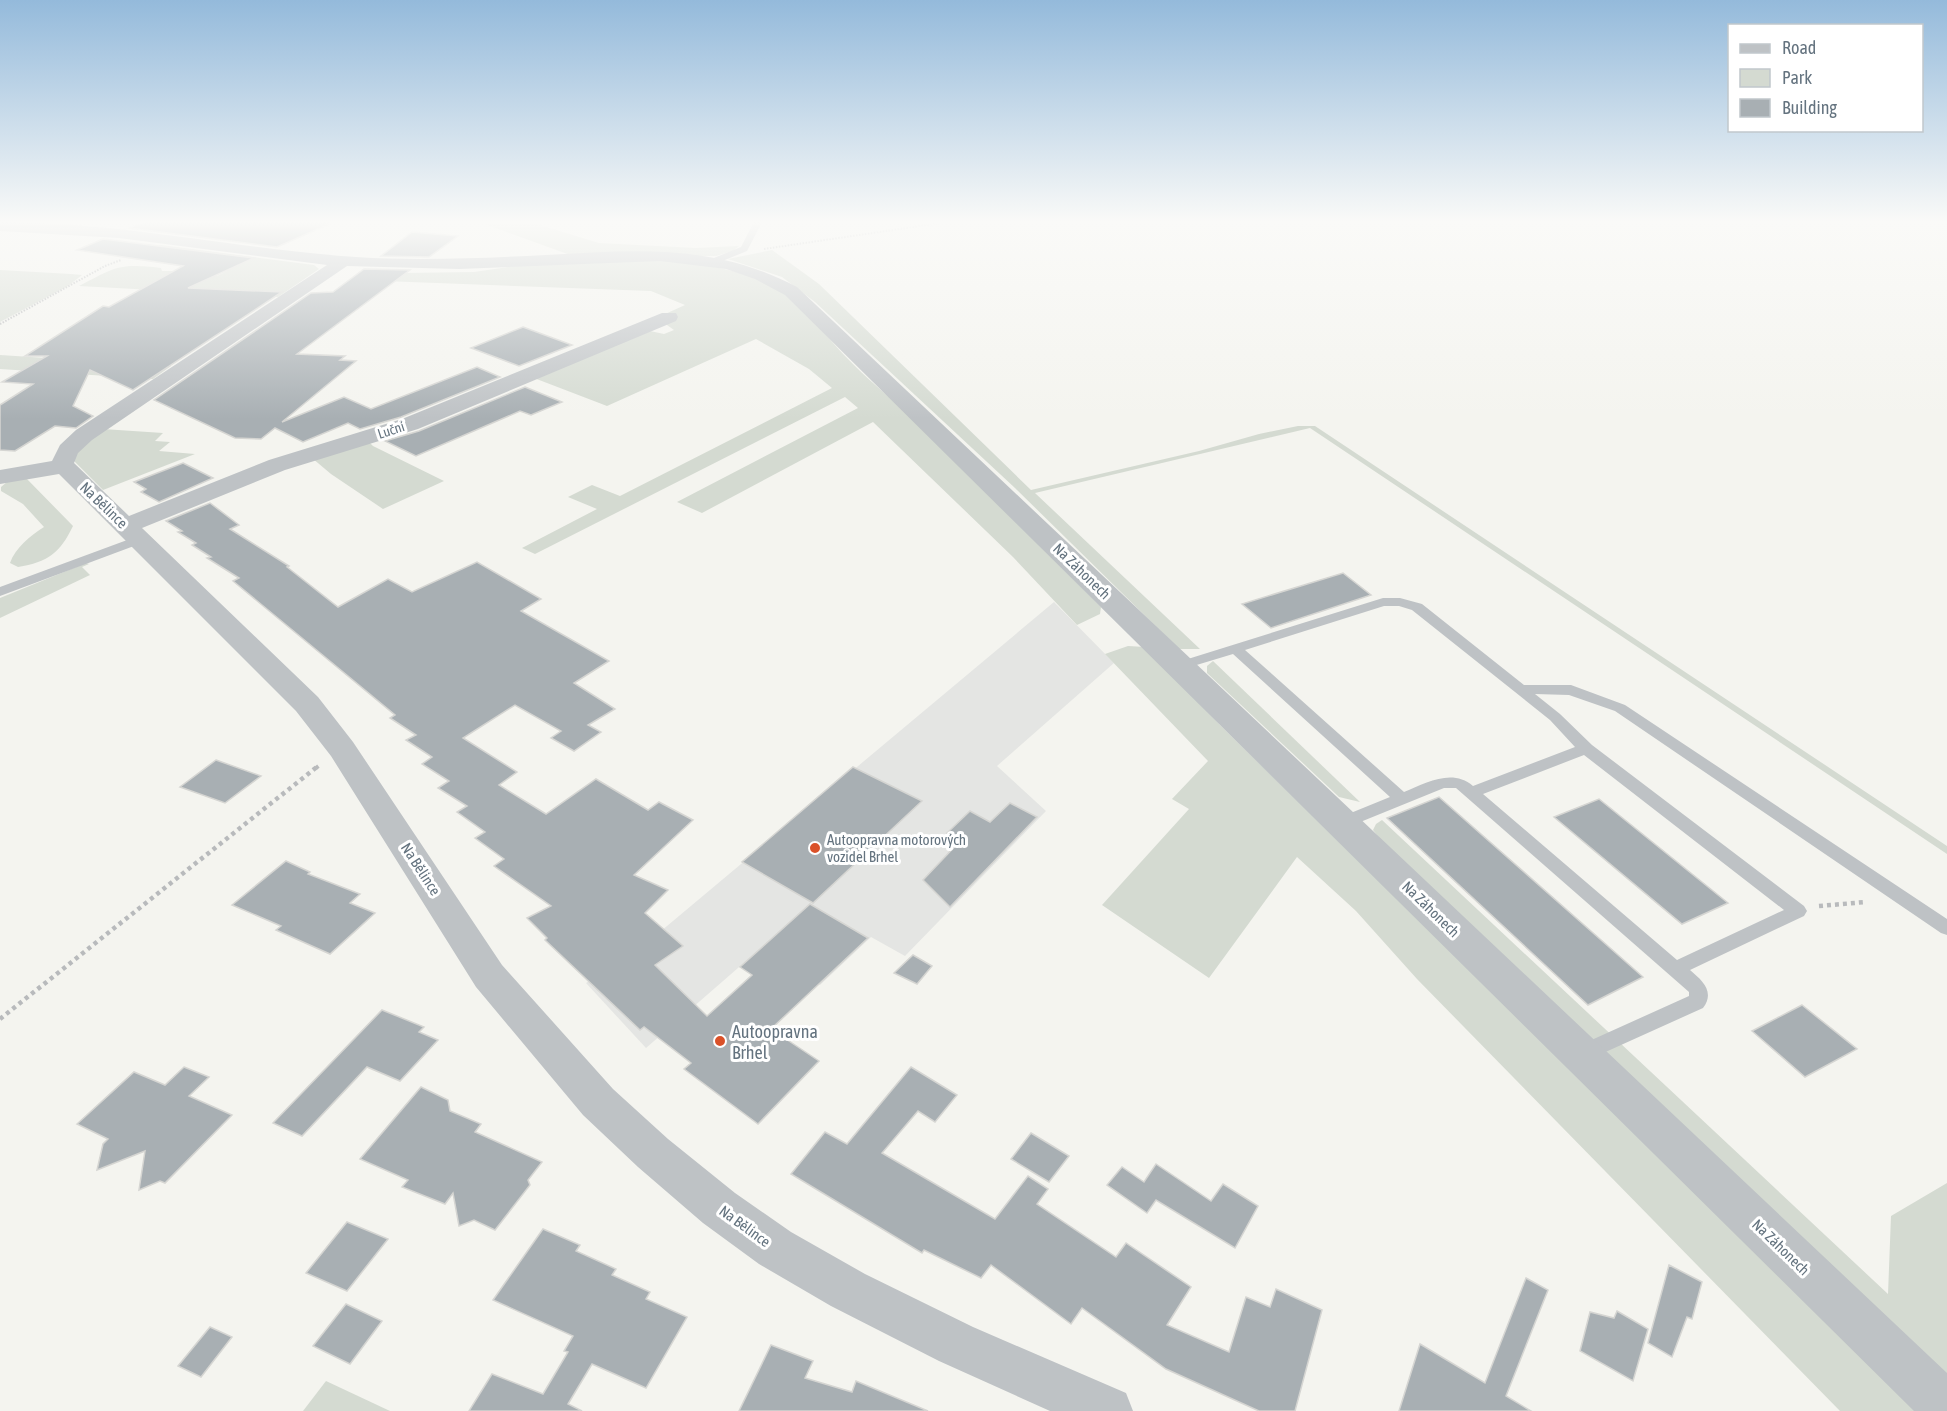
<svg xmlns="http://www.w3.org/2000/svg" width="1947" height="1411" font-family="'Asap Condensed',sans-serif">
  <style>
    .built { fill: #e4e5e3 }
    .green { fill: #d4dad1 }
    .building { fill: #a8afb3; stroke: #d5d5d2; stroke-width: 1.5 }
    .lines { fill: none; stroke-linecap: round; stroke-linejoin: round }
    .path-far2 { stroke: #b8babc; stroke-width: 2; stroke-dasharray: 1.5 1.5; stroke-linecap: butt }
    .path-far1 { stroke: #b8babc; stroke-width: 4; stroke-dasharray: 3 3; stroke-linecap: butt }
    .path { stroke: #b8babc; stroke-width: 4.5; stroke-dasharray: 4 4; stroke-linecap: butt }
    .service { fill: #bec2c5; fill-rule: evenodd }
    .minor { fill: #bec2c5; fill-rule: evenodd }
    .poi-dot { fill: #da5129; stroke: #fff; stroke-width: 2 }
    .labels { text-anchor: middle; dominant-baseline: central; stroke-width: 6; stroke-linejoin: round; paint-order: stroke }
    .far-street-label { font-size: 14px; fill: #64737f; stroke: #fff }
    .street-label { font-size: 15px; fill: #64737f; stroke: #fff }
    .poi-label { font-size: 15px; fill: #64737f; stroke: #fff; text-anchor: start }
    .near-poi-label { font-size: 18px; fill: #64737f; stroke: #fff; text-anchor: start }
  </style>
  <rect width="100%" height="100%" fill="#f4f4ef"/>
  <!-- built -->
  <polygon class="built" points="1054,602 1114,663 997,766 1046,811 905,956 871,937 820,985 761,948 646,1048 586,983 636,952"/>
  <!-- green -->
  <g class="green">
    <polygon points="479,222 530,222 599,243 696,248 739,246 733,251 716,256 573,256"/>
    <path d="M 161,245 L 314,265 L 319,269 L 278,297 L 246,295 L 251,290 L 235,290 L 228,294 L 79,286 C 116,267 118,263 161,268 L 162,271 L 181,271 L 217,276 L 227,271 L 154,260 L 135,259 L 134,257 Z"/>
    <polygon points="772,250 819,284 1031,490 1199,451 1259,434 1298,426 1315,426 1947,846 1947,854 1310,428 1035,493 1200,649 1179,649 1015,488 815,302 782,277 728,259"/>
    <path d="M 646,260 C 688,262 731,266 769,284 C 799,298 825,336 848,359 C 865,377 884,392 901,408 C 968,474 1034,541 1101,607 L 1100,614 L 1077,625 L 1013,557 L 873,422 L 702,513 L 677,502 L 858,408 L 845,397 L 535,554 L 522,548 L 597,509 L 568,497 L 592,485 L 620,496 L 832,388 L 809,369 L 756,339 L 607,406 L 534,378 L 650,331 L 664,334 L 674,330 L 667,325 L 663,315 L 685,305 L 651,291 L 383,281 L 402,273 L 474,272 L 522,265 Z"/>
    <polygon points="0,270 71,274 82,275 68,286 0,322"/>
    <polygon points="0,355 171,366 153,379 0,369"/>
    <polygon points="103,429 163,433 155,441 170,442 159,451 195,454 103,490 73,460 76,452"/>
    <polygon points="368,441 373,446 444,481 383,509 331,474 312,458"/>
    <path d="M 26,478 L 73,526 C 60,553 48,562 18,567 L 10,563 C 15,548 31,535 44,527 L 23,504 L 1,491 L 1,487 L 7,482 Z"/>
    <polygon points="86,563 89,564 82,567 90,575 0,618 0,598"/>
    <polygon points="1128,646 1145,647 1220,725 1919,1411 1840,1411 1417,979 1356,911 1297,857 1209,978 1102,905 1189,809 1172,799 1208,761 1105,654"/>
    <polygon points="1213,661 1360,802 1339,797 1207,673 1207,666"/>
    <polygon points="1382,820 1888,1294 1891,1216 1947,1183 1947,1379 1384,844 1373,830 1376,824"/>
    <polygon points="326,1381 390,1411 303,1411"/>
  </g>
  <!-- building -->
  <g class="building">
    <polygon points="144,222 334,222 277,247 129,228"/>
    <polygon points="412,232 458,236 429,257 381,256"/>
    <polygon points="103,239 254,258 188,288 282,292 133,390 90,370 73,406 93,416 76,428 55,426 15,451 0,450 0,405 33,384 2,382 47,356 25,356 103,306 109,307 183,266 77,250"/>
    <polygon points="364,269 410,270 297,354 345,356 340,360 356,361 282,422 344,397 371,409 477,367 500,377 401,417 360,429 348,423 303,442 275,428 261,439 235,438 154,400 311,293 333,292"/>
    <polygon points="523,327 572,345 519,366 471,348"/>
    <polygon points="525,387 562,402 531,415 520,411 416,456 385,441 419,431"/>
    <polygon points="183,463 213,478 159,502 141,492 146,489 134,482"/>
    <polygon points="210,503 239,525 230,529 289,566 287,567 338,607 388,579 412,592 477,562 541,599 521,611 609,661 574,683 615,709 588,725 601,732 574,751 551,738 561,731 515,705 463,738 517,772 499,785 546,814 596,779 648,810 659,802 693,820 634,875 668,890 645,913 683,946 655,965 707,1016 752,975 740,967 810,904 868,938 771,1029 819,1061 758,1124 684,1069 691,1063 644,1027 640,1030 545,940 547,938 527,918 551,906 494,866 504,859 475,838 485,832 457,812 467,806 438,788 449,781 422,764 432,757 406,740 416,735 390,718 395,715 233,581 239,578 207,558 211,557 192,545 196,543 178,532 182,531 166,521"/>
    <polygon points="1343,573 1371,595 1271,628 1242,604"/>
    <polygon points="216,760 261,776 225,803 180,787"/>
    <polygon points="853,767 922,801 813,903 742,862"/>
    <polygon points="1439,797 1643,977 1588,1005 1387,818"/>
    <polygon points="1599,799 1728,903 1682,924 1554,817"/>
    <polygon points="1010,803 1037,817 950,907 923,880 961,840 947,833 970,811 990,822"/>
    <polygon points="286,861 310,872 308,874 360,894 350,903 375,913 330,954 276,930 281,926 232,905"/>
    <polygon points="913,955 932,966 917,984 894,973"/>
    <polygon points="1802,1005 1857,1049 1805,1077 1752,1031"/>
    <polygon points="382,1010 424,1027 419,1032 438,1040 400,1081 367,1067 302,1136 273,1123"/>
    <polygon points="184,1067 209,1077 189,1096 232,1115 165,1183 160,1181 139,1190 145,1151 97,1170 103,1144 108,1139 77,1124 134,1072 165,1085"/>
    <polygon points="911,1067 957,1095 935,1122 918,1111 882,1153 995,1219 1028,1176 1048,1189 1037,1204 1116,1257 1126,1243 1191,1287 1167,1325 1229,1352 1246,1297 1270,1307 1276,1289 1322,1310 1295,1411 1259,1411 1166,1369 1082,1308 1071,1324 991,1265 981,1278 924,1250 922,1253 791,1174 825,1132 847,1144"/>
    <polygon points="421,1087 448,1100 450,1111 481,1124 475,1132 542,1162 528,1180 530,1185 495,1230 474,1220 459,1226 453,1193 445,1204 402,1187 408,1180 360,1159"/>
    <polygon points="1031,1133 1069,1156 1049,1182 1011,1159"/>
    <polygon points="1156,1164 1211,1201 1223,1184 1258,1206 1235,1248 1156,1200 1147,1213 1107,1185 1122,1167 1144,1182"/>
    <polygon points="347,1222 388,1239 347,1291 306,1273"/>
    <polygon points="543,1229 580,1245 576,1251 616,1269 612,1275 650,1292 646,1299 687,1317 646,1388 592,1364 568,1404 582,1411 469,1411 492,1374 543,1394 568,1352 564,1351 573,1336 493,1300"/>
    <polygon points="1669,1265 1702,1282 1692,1319 1687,1317 1672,1357 1648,1343"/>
    <polygon points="1526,1278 1548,1290 1506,1396 1531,1411 1399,1411 1420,1344 1485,1383"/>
    <polygon points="346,1304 382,1321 350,1364 313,1346"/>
    <polygon points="1617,1311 1648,1329 1633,1381 1580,1351 1590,1312 1614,1318"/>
    <polygon points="210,1327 232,1337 201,1377 178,1366"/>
    <polygon points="771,1345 813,1361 805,1378 852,1392 856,1381 928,1411 739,1411"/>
  </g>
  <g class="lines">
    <!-- path-far2 -->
    <g class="path-far2">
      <polyline points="764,249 947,222"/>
      <polyline points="0,324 105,266 121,260"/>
    </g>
    <!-- path-far1 -->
    <polyline class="path-far1" points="316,768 320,765"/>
    <!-- path -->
    <g class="path">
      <polyline points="1819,906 1866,902"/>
      <polyline points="0,1019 318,766"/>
    </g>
    <!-- service -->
    <g class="service">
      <polygon points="754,222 762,222 747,251 715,264 709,264 709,260 741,247"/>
      <polygon points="138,536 142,537 144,540 142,543 0,596 0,587"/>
      <path d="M 1383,598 L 1400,598 L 1422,604 L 1524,685 L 1571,685 L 1625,705 L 1947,919 L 1947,935 L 1941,933 L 1615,711 L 1569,695 L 1535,694 L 1560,714 L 1592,745 L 1804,906 L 1807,911 L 1804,916 L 1690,970 C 1703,981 1715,992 1703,1008 L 1590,1059 L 1583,1061 L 1576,1059 L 1573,1053 L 1576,1047 L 1689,996 L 1689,992 L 1456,788 L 1444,788 L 1348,827 L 1336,827 L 1334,823 L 1336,819 L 1390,797 L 1233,654 L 1180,670 L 1173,666 L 1175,663 ZM 1384,606 L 1399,606 L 1412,610 L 1550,720 L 1575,747 L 1473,786 C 1452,768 1426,783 1404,792 L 1245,650 ZM 1584,755 L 1784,910 L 1677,960 L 1483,794 Z"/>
    </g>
    <!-- minor -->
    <path class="minor" d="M 0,222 C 120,222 237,249 356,257 C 419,261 482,258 546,255 C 637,250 713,243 797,287 L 1947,1373 L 1947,1411 L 1914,1411 L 785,295 L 755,279 L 726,269 L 660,261 L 459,269 L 347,266 L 92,440 L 78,453 L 74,463 L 129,516 L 269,460 L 402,419 L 662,313 L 676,313 L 678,317 L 676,321 L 418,429 L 285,470 L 142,528 L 318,697 L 353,742 L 502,965 L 613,1089 L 668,1139 L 735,1193 L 791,1232 L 865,1274 L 973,1327 L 1126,1393 L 1133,1411 L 1050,1411 L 939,1361 L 831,1306 L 759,1264 L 703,1223 L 638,1167 L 583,1115 L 476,987 L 331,756 L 296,711 L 59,474 L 0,484 L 0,470 L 52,461 L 60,445 L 76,430 L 327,265 L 119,238 L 0,231 Z"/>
  </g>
  <!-- sky -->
  <linearGradient id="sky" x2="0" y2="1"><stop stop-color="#94badb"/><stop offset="0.53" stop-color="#fafaf8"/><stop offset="1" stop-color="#fafaf8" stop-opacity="0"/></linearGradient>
  <rect width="1947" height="419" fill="url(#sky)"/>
  <!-- markers -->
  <g class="poi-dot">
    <circle cx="815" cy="848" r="6"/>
    <circle cx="720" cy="1041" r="6"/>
  </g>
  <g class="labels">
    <!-- far-street labels -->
    <g class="far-street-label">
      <text transform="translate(391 430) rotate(-18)">Luční</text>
    </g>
    <!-- street labels -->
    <g class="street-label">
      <text transform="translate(104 505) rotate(44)">Na Bělince</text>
      <text transform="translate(1082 571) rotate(44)">Na Záhonech</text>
      <text transform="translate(421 869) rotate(57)">Na Bělince</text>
      <text transform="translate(1431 909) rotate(44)">Na Záhonech</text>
      <text transform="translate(745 1226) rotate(36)">Na Bělince</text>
      <text transform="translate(1781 1247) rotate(44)">Na Záhonech</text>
    </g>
    <!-- poi labels -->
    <g class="poi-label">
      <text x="827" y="839">Autoopravna motorových<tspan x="827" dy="17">vozidel Brhel</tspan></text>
    </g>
    <!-- near-poi labels -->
    <g class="near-poi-label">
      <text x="732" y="1031">Autoopravna<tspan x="732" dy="21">Brhel</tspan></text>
    </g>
  </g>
  <!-- legend -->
  <rect x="1728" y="24" width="195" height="108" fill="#ffffff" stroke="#c1c7cc" stroke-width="1.5"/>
  <rect x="1740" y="44" width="30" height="9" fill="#bec2c5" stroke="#c1c7cc" stroke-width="1.5"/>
  <text x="1782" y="54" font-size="18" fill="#64737f">Road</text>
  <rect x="1740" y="69" width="30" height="18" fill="#d4dad1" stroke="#c1c7cc" stroke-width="1.5"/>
  <text x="1782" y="84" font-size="18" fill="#64737f">Park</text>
  <rect x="1740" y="99" width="30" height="18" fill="#a8afb3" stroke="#c1c7cc" stroke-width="1.5"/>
  <text x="1782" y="114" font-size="18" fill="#64737f">Building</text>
</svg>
